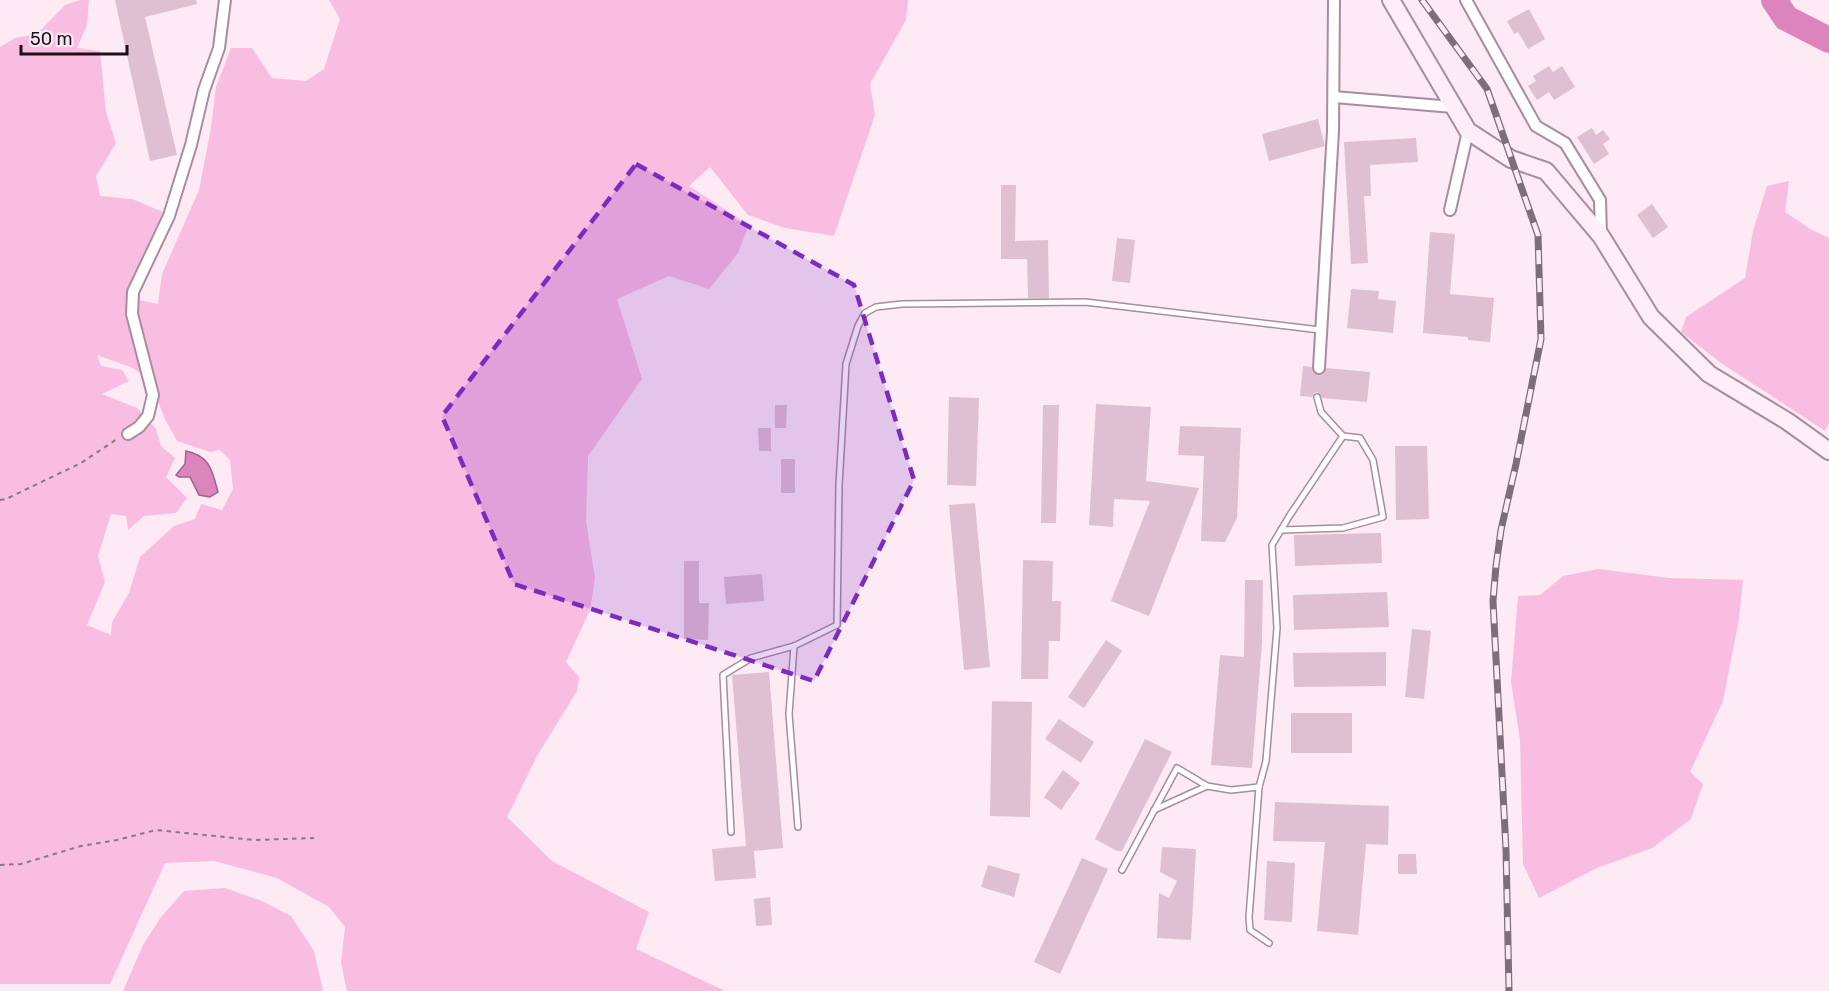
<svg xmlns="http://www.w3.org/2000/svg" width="1829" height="991" font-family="Rubik,sans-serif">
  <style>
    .green { fill: #f9bde1; fill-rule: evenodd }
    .water { fill: #dc84bc; stroke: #a2618a; stroke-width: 1.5 }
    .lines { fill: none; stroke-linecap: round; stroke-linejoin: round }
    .river { stroke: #dc84bc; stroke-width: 26 }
    .building { fill: #dfc0d2 }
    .lane-casing { stroke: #a98c9d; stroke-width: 8 }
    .street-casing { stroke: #a98c9d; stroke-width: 14 }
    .secondary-casing { stroke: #a98c9d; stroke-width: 20 }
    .path { stroke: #877981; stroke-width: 2; stroke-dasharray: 4.5 4.5; stroke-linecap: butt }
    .lane { stroke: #fff; stroke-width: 5 }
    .street { stroke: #fff; stroke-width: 10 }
    .secondary { stroke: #fdeef7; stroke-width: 16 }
    .rail-casing { stroke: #7d6f77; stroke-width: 7 }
    .rail { stroke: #fdeaf5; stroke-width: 4.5; stroke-dasharray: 14; stroke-linecap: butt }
    .marked { fill: #7b2cbf; fill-opacity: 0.2; stroke: #7b2cbf; stroke-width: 4.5; stroke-dasharray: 12 8; stroke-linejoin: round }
  </style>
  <rect width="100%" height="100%" fill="#fdeaf5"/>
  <!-- green -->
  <g class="green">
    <path d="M 80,0 L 89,0 L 87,25 L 77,48 L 100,51 L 106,112 L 116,143 L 96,176 L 100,196 L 132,199 L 163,212 L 138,270 L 139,300 L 158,304 L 162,274 L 199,190 L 211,128 L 216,87 L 231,48 L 252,48 L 272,78 L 306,81 L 324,69 L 340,19 L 329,0 L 908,0 L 906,20 L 870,84 L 875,115 L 834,236 L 785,228 L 748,215 L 710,167 L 689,186 L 749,225 L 738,253 L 709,289 L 669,276 L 617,299 L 642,379 L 588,456 L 586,521 L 595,578 L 590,610 L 566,662 L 579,677 L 577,691 L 537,756 L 507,817 L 552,861 L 649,912 L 636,949 L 725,991 L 347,991 L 341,963 L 345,927 L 329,907 L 277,878 L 214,861 L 165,863 L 110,984 L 0,984 L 0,47 L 15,38 L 37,34 L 65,5 ZM 97,355 L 133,368 L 150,381 L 165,419 L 177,441 L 210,452 L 220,450 L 230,460 L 233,489 L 222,510 L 201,504 L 195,519 L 174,526 L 140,557 L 129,593 L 112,622 L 111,635 L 87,625 L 105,582 L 98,556 L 111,514 L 126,516 L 128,530 L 144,516 L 176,513 L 187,498 L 166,477 L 175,458 L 161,446 L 156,429 L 137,408 L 102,394 L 129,381 L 122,370 L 101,366 Z"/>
    <polygon points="1789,181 1785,212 1812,230 1829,238 1829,423 1825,431 1721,363 1681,332 1686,317 1745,278 1753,231 1767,186"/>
    <polygon points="1598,569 1669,578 1743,580 1739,619 1723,701 1690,772 1703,784 1691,819 1652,848 1597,868 1539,898 1523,864 1520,740 1511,682 1518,596 1540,595 1563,576"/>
    <polygon points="225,888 262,901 291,916 314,951 323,991 123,991 143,945 161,917 184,891"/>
  </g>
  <!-- water -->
  <path class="water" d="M 186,451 C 210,456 212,470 218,492 L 210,497 L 199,495 L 190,477 L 179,477 L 176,475 L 185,464 Z"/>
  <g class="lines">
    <!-- river -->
    <polyline class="river" points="1774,0 1786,18 1829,40"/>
  </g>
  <!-- building -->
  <g class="building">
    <polygon points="115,0 196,0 197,4 145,17 177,155 150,161"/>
    <polygon points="1529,9 1545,39 1528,49 1518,32 1514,34 1507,21"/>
    <polygon points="1549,66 1553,72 1562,66 1575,87 1554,100 1549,92 1537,100 1528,86 1536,81 1533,76"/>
    <polygon points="1318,119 1325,146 1269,161 1262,134"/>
    <polygon points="1592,128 1596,135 1603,130 1610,139 1603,144 1609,154 1594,164 1577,137"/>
    <polygon points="1416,138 1418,162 1370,165 1371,196 1364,196 1368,263 1351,264 1344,142"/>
    <polygon points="1001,185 1016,185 1015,241 1048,240 1049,298 1028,298 1027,259 1001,259"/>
    <polygon points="1652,204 1668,227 1653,238 1637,215"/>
    <polygon points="1430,232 1455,234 1450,294 1494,298 1490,342 1468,340 1468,337 1423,333"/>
    <polygon points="1117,238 1135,240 1130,283 1112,281"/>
    <polygon points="1351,289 1379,291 1378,299 1396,301 1393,333 1347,328"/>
    <polygon points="1303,366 1312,367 1313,372 1318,375 1323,374 1326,368 1370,372 1367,402 1322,398 1318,392 1314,393 1312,397 1300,396"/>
    <polygon points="949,397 979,398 976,486 947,485"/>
    <polygon points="1096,404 1151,407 1146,481 1199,488 1149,616 1111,601 1150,501 1114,499 1113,527 1089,525"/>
    <polygon points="775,405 787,405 786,428 775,428"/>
    <polygon points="1043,405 1059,405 1056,523 1041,523"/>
    <polygon points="1180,426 1241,428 1237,518 1225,542 1201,541 1204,456 1178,455"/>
    <polygon points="758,428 771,428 771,451 759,451"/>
    <polygon points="1395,446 1427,446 1429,519 1396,520"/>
    <rect x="781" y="459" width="14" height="34"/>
    <polygon points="975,503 990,667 964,670 949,505"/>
    <polygon points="1381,533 1382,563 1295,566 1294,535"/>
    <polygon points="1023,560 1053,561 1052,601 1061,601 1060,641 1049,641 1048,679 1021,679"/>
    <polygon points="684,561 699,561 699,603 709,603 708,640 684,639"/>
    <polygon points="762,574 764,601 726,604 724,577"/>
    <polygon points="1245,580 1263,580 1262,643 1252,768 1211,765 1220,655 1244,657"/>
    <polygon points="1387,592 1389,627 1294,630 1293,595"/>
    <polygon points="1412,629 1431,631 1424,699 1405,697"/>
    <polygon points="1106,640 1122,651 1084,708 1068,697"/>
    <polygon points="1386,652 1386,686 1294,687 1293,653"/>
    <polygon points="769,672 783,848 754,851 756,878 715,881 712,849 746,846 732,675"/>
    <polygon points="992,701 1032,702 1030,817 990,816"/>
    <rect x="1291" y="713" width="61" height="40"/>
    <polygon points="1059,719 1094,742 1081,763 1045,739"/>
    <polygon points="1145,739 1172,752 1122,851 1117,851 1095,839"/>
    <polygon points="1063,770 1080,783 1061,810 1044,797"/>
    <polygon points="1275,802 1389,806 1388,845 1366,844 1358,935 1317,931 1325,842 1273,841"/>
    <polygon points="1162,847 1196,849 1191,940 1157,938 1159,893 1169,898 1177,881 1160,872"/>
    <polygon points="1398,854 1416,854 1417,874 1398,874"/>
    <polygon points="1082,858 1108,869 1060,974 1034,962"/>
    <polygon points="1267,861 1295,863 1292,922 1264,920"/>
    <polygon points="988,865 1020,874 1014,897 981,887"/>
    <polygon points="770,897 772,925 756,926 754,899"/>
  </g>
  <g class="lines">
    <defs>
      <g id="lane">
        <polyline points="1281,530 1343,528 1383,517 1373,460 1360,438 1343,436"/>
        <polyline points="1154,810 1207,786"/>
        <polyline points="798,827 789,714 794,646 837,625 839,485 846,364 858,326 865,313 876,307 902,304 1085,302 1320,330"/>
        <polyline points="731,832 723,675 751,658 794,646"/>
        <polyline points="1122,870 1177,768 1207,786 1231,790 1259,787"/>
        <polyline points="1269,943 1250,930 1249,917 1259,787 1266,761 1277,628 1272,545 1290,515 1343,436 1321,412 1317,397"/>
      </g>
      <g id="street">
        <polyline points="1466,0 1536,126 1565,143 1600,200 1601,236"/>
        <polyline points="1334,97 1453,107"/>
        <polyline points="1450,210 1468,131"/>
        <polyline points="1319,368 1333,131 1334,0"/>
        <polyline points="128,434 139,427 148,416 153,395 132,314 133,292 169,216 191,145 204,90 219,48 225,0"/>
      </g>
      <polyline id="secondary" points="1391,0 1468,131 1511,159 1546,171 1601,236 1651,317 1709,374 1787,421 1829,451"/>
    </defs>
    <!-- lane casing -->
    <use href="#lane" class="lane-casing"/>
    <!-- street casing -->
    <use href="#street" class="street-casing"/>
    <!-- secondary casing -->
    <use href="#secondary" class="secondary-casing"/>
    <!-- path -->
    <g class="path">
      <polyline points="0,500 6,499 81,463 117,439"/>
      <polyline points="0,865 21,864 81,846 117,840 156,830 254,840 314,838"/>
    </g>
    <!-- lane -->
    <use href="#lane" class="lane"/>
    <!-- street -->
    <use href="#street" class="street"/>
    <!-- secondary -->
    <use href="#secondary" class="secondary"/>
    <defs>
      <polyline id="rail" points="1422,0 1487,89 1538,235 1541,339 1516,464 1501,530 1496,566 1493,601 1506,850 1509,991"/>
    </defs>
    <!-- rail casing -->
    <use href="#rail" class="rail-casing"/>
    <!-- rail -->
    <use href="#rail" class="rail"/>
  </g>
  <!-- marked area -->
  <path class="marked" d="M 636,164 L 854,285 L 914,480 L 814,681 L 514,584 L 442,416 Z"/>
  <!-- scale -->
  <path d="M21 45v9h106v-9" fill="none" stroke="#1a1016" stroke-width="3"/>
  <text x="30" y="45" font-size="18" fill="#1a1016" stroke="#fdeaf5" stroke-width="4.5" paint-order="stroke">50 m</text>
</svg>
